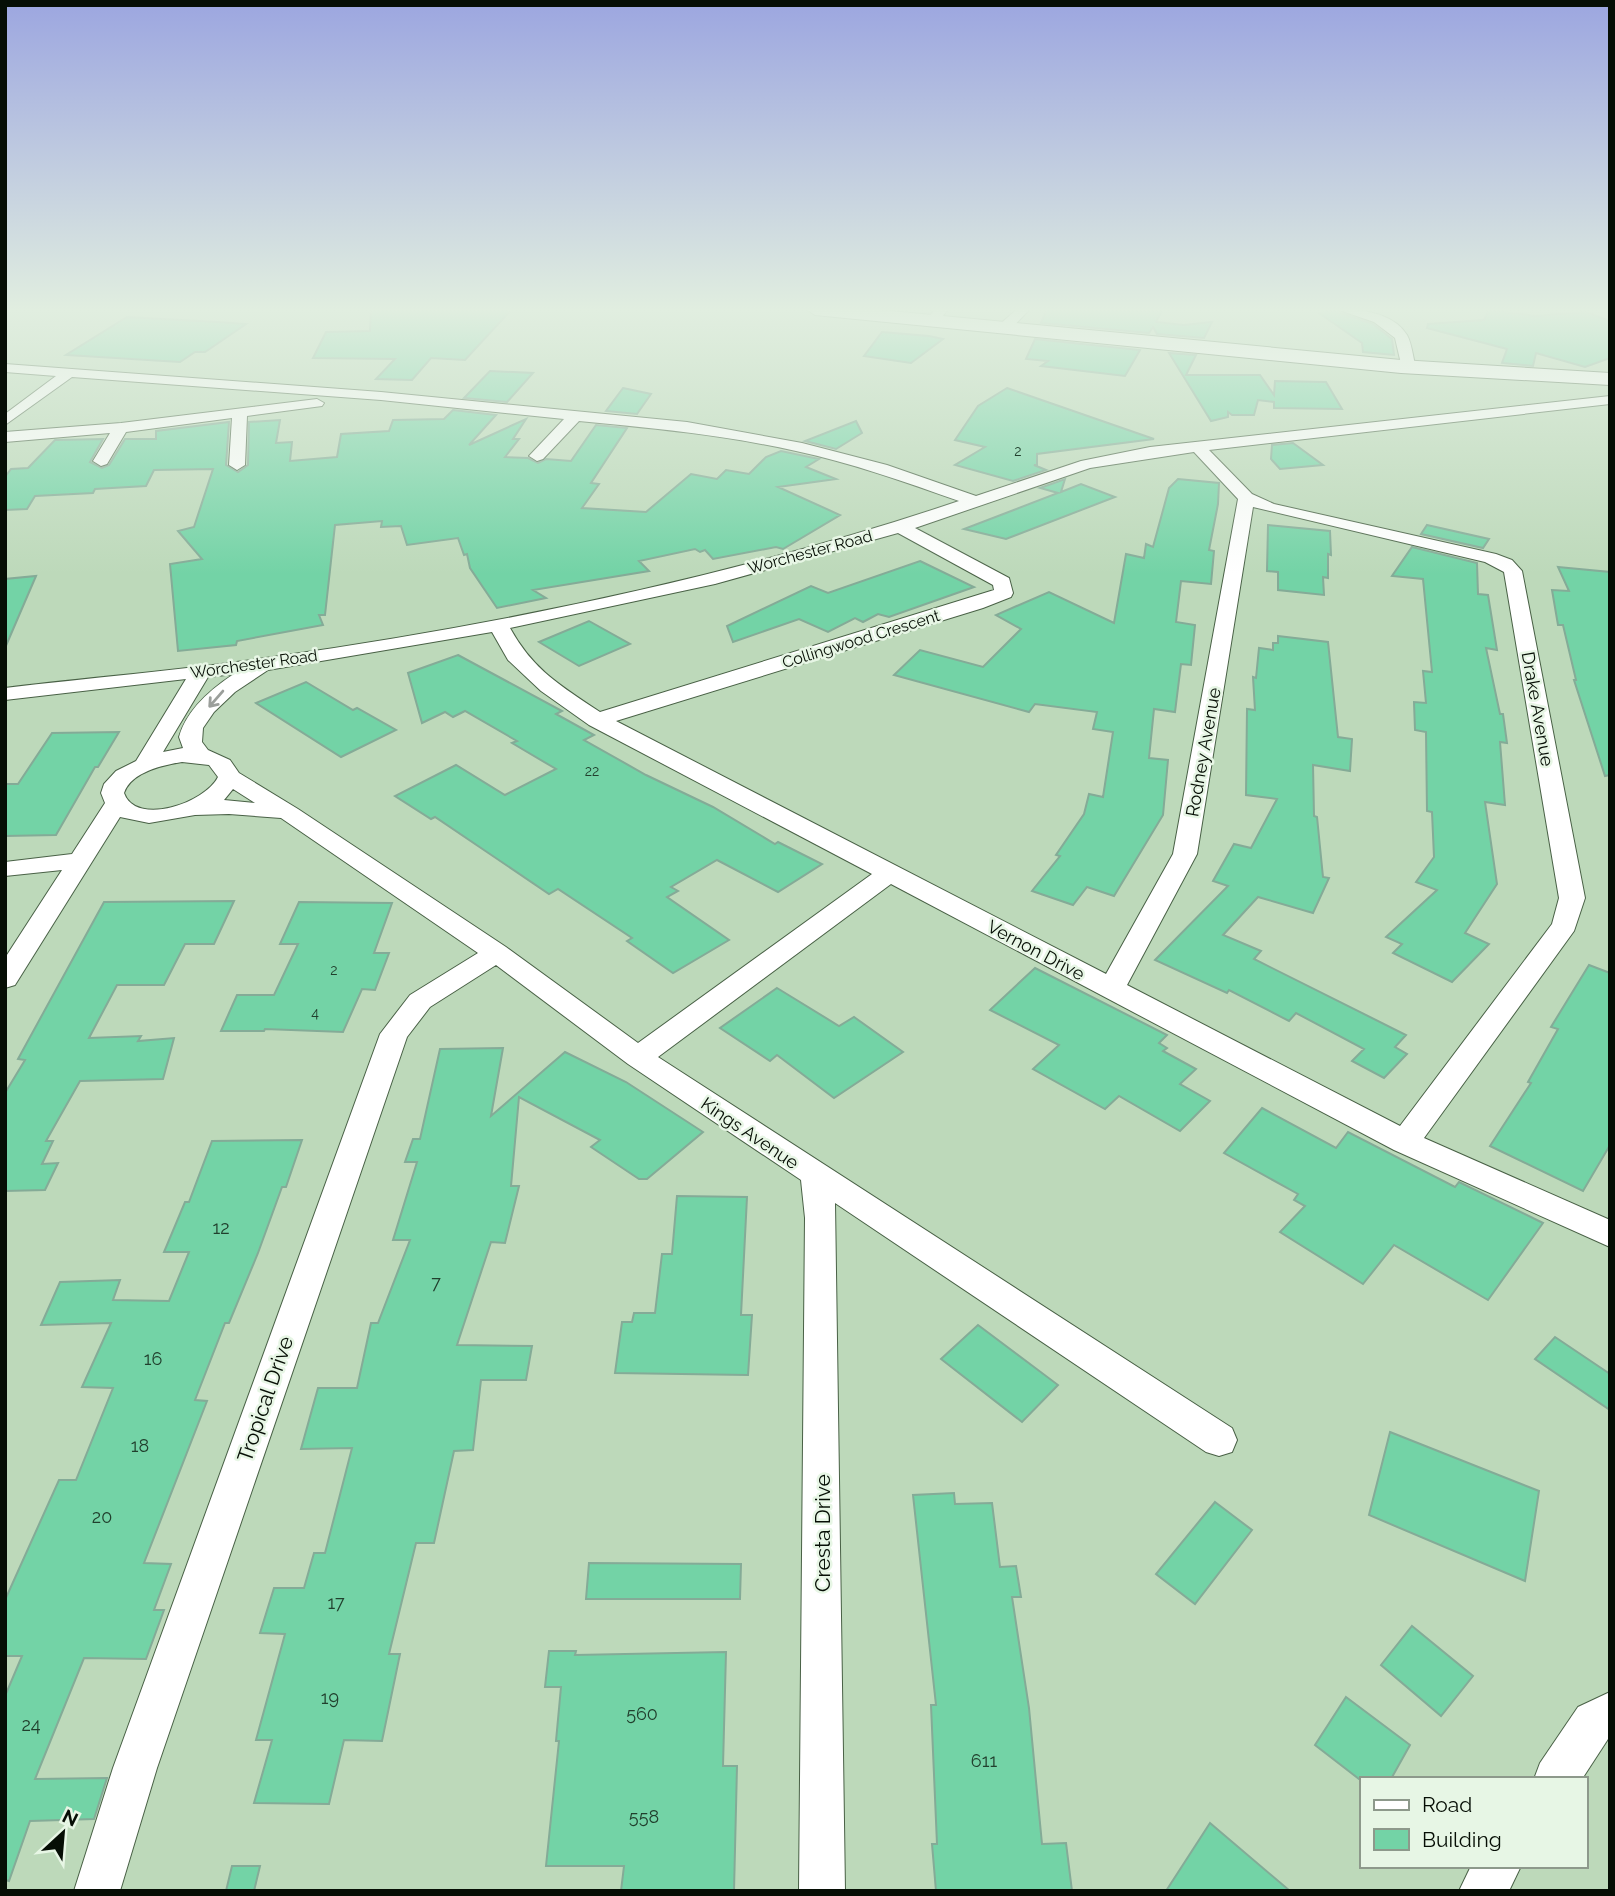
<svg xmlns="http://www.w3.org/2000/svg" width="1615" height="1896" font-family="Raleway,sans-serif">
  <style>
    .building { fill: #73d3a6; stroke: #84ab97; stroke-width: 2 }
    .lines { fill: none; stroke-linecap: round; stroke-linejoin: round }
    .minor-casing { stroke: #496146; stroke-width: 2 }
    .primary-casing { stroke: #496146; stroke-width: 2 }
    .minor { fill: #fff; fill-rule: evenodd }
    .primary { fill: #fff; fill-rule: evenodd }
    .oneway { stroke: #9b9f9b }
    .labels { text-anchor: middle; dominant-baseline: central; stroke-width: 5; stroke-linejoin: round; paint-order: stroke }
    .number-label { font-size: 14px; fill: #213f2d }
    .far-street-label { font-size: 16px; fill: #060e05; stroke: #e7f6e5 }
    .street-label { font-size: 18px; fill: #060e05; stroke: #e7f6e5 }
    .near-number-label { font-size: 18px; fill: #213f2d }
    .near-street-label { font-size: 21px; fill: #060e05; stroke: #e7f6e5 }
  </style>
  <rect width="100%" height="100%" fill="#bdd9ba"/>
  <!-- building -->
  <g class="building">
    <polygon points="371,309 512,309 465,360 431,358 412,380 376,379 395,359 313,358 326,332 370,331"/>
    <polygon points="1047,309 1162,311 1156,322 1184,325 1212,322 1204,338 1157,334 1153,327 1149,333 1041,323"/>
    <polygon points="1489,310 1535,316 1586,312 1610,321 1610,358 1585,367 1536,353 1533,366 1502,363 1507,349 1427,328 1428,324 1484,320"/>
    <polygon points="1335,311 1373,324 1392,339 1394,355 1363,352 1362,343 1319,313"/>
    <polygon points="127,317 217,322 246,324 205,352 195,352 180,362 66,355"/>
    <polygon points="882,332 929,336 943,339 911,363 864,356"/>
    <polygon points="1035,339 1140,350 1125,376 1041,366 1048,361 1026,359"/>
    <polygon points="1169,353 1196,355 1186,375 1260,375 1274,395 1275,381 1326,382 1342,409 1274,408 1274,402 1258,400 1254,415 1232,415 1228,412 1228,417 1211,421"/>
    <polygon points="490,371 533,373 507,402 464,398"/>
    <polygon points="623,388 651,394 637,414 606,411"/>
    <polygon points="1007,388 1154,439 1037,454 1037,465 1034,465 1046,470 1013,481 955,465 985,447 955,440 978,406"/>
    <polygon points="453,410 496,415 469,445 526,419 513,439 519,439 505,457 528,458 538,463 546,459 571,461 596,425 627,428 591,483 599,484 582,508 646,512 691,474 717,479 726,470 749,474 766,457 781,451 819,459 806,467 836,479 778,487 840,515 783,549 776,547 713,559 705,550 700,552 695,549 639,561 649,571 533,590 546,598 497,608 470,568 467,554 464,555 458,538 407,545 401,526 381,527 382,521 335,525 325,615 319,615 323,625 237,641 236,645 178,651 170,564 202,559 178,531 194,527 213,469 154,470 146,486 95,489 93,493 35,496 27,509 5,510 5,477 11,469 28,468 55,440 103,439 90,462 102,468 109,465 125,439 156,439 156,431 229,422 226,465 238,472 248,465 249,422 280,420 276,443 292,442 290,461 337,457 341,434 389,431 393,420 444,419"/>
    <polygon points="856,421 862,433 836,449 805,441"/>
    <polygon points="1293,443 1323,465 1280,469 1271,459 1272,445"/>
    <polygon points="1065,479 1061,492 1081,484 1115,497 1006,539 964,529 1058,493 1040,488"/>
    <polygon points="1178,479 1219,483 1218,504 1209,550 1214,551 1211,584 1181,581 1176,622 1195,625 1191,665 1181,664 1175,712 1154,709 1149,758 1168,760 1163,815 1114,896 1087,887 1073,905 1032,891 1060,856 1056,855 1084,814 1089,794 1103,797 1113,732 1093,729 1097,712 1035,704 1029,712 894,675 920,650 983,667 1021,629 996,615 1049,592 1114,623 1126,554 1144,558 1146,544 1153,547 1169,488"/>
    <polygon points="1268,525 1330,531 1331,555 1328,554 1328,578 1323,577 1324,595 1278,590 1278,572 1267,571"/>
    <polygon points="1427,525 1489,539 1483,548 1421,534"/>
    <polygon points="1412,547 1477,563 1478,594 1488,595 1497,650 1486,648 1500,714 1503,714 1507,743 1500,742 1505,805 1485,802 1497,884 1465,933 1489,944 1452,982 1393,953 1402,944 1386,937 1437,890 1416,882 1434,857 1432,812 1427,811 1426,732 1415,730 1414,702 1426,703 1423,671 1432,672 1423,579 1392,576"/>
    <polygon points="920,561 974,587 889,617 878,614 863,622 855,618 828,632 799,619 733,642 727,626 811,586 828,593"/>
    <polygon points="1558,567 1610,572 1610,775 1605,776 1574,680 1576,680 1563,625 1558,625 1552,590 1569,591"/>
    <polygon points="36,576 5,648 5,579"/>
    <polygon points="589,621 630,644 579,666 539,642"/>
    <polygon points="1278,636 1328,642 1338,737 1352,739 1350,771 1313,765 1314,816 1317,817 1323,877 1329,878 1313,913 1258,897 1223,935 1261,951 1254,959 1406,1035 1395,1047 1407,1054 1384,1078 1352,1061 1364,1049 1296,1013 1289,1021 1229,990 1227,993 1155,960 1228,886 1213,881 1234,844 1251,848 1277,799 1246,795 1247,709 1255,710 1253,677 1256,678 1259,648 1273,650 1273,643 1278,643"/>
    <polygon points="458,655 562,711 556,714 594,735 584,740 646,775 713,807 775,844 778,842 822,864 778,892 717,860 671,887 678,891 667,897 729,940 673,973 627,941 632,938 558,889 549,894 435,817 431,819 395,796 456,765 505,795 556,769 512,743 517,741 465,711 453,717 445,712 422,723 408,673"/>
    <polygon points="306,682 353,710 357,708 396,730 341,757 256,703"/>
    <polygon points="119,732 98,767 95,767 56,835 5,836 5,784 18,784 52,733"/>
    <polygon points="234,901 214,944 185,944 164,985 117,985 89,1038 141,1036 138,1041 174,1038 163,1079 80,1081 46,1141 53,1141 42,1164 58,1163 45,1190 5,1191 5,1093 25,1060 18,1059 104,902"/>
    <polygon points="299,902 392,903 374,953 389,953 375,990 362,989 343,1032 265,1029 264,1031 221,1031 237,995 274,995 298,944 280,944"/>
    <polygon points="1589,965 1610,973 1610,1145 1583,1191 1490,1146 1531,1083 1528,1082 1558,1029 1551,1027"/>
    <polygon points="1035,968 1167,1035 1159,1043 1167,1048 1163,1051 1196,1069 1180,1084 1210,1101 1180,1131 1119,1096 1105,1109 1033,1069 1059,1045 990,1010"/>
    <polygon points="777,988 839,1026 854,1017 903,1052 834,1098 777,1055 770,1061 720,1028"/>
    <polygon points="503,1048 491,1116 565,1052 626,1082 703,1132 647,1179 639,1179 591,1147 600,1140 519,1097 511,1186 519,1186 505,1243 491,1242 457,1345 532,1346 526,1380 481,1380 473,1450 454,1451 434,1543 416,1543 389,1654 400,1654 382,1741 344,1740 329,1804 254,1803 272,1740 256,1740 285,1634 260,1633 274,1588 304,1588 314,1553 325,1553 352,1448 301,1449 318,1388 357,1388 371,1323 378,1323 410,1240 393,1240 417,1162 405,1162 413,1139 420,1139 440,1049"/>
    <polygon points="1262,1108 1336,1148 1348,1132 1455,1187 1459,1182 1543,1223 1488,1300 1394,1245 1363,1284 1280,1232 1305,1206 1294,1200 1298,1194 1224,1153"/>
    <polygon points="302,1140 286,1187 282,1187 258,1253 229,1323 225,1323 195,1400 207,1401 144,1563 171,1564 154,1610 164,1610 146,1659 84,1658 35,1779 107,1778 94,1819 30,1821 9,1881 5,1880 5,1696 22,1656 5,1656 5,1600 59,1480 76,1480 113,1388 82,1387 111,1323 41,1325 60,1282 120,1280 113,1300 169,1301 189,1252 164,1252 185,1202 189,1202 212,1141"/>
    <polygon points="677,1196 747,1197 741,1315 752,1315 748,1375 615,1373 622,1322 632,1322 634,1313 655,1313 662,1254 672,1254"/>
    <polygon points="978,1325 1058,1385 1022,1422 941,1359"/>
    <polygon points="1555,1337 1610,1374 1610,1410 1535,1359"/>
    <polygon points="1390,1432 1539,1491 1525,1581 1369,1515"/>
    <polygon points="954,1493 955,1504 992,1503 1000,1567 1016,1566 1021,1597 1012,1597 1029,1708 1042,1844 1066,1843 1072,1891 936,1891 932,1844 937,1844 931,1705 936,1705 913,1495"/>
    <polygon points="1215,1502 1252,1530 1195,1604 1156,1574"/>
    <polygon points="589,1563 741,1564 740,1599 586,1599"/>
    <polygon points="1412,1626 1473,1676 1441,1716 1381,1665"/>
    <polygon points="549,1651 576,1651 575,1655 726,1652 723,1766 737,1766 734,1891 621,1891 624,1866 546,1866 559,1741 556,1741 561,1687 545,1687"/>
    <polygon points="1346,1697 1410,1745 1391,1779 1359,1779 1315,1745"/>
    <polygon points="1210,1823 1290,1891 1166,1891"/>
    <polygon points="232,1866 260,1866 254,1891 226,1891"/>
  </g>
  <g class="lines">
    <defs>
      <g id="minor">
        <polygon points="935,309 948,309 937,324 927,324 926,321"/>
        <polygon points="1017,309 1030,309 1007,333 997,333 997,327"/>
        <path d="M 1336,309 C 1359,309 1393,312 1407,335 C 1412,344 1413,358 1416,368 L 1414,371 L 1404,371 L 1402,368 L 1395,338 L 1374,322 Z"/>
        <path d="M 5,364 L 381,392 L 687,422 L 802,443 L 887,465 L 976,496 L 1081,461 L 1150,447 L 1610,396 L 1610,404 L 1209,450 L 1252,494 L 1274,504 L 1496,554 L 1512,560 L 1522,571 L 1585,898 L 1574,931 L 1424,1138 L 1610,1220 L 1610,1247 L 1394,1150 L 891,884 L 658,1057 L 1232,1428 L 1237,1440 L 1232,1452 L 1219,1456 L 1206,1452 L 835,1203 L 845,1891 L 799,1891 L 805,1218 L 801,1180 L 628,1064 L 496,965 L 430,1007 L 407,1037 L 157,1768 L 120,1891 L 74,1891 L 113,1768 L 380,1034 L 410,995 L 478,953 L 281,818 L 229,814 L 195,815 L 149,823 L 120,817 L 15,985 L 5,988 L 5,958 L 62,870 L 5,876 L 5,862 L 72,854 L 105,803 L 101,793 L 104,784 L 116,771 L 136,761 L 186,679 L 5,700 L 5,688 C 95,677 185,670 273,657 C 505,624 737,576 959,501 C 905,482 852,463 796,451 C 725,435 652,428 579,421 L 543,459 L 537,461 L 529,456 L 564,419 L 381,400 L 72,377 L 5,425 L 5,414 L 56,376 L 5,372 ZM 1194,452 L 1238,499 L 1173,854 L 1106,974 L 616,721 L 983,608 L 1011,597 L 1013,593 L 1009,578 L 915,528 L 1090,468 ZM 1253,507 L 1485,562 L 1504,572 L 1559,898 L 1552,924 L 1400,1126 L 1127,985 L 1197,854 ZM 898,533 L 993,585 L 994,590 L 600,712 C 561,686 533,670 510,628 L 715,584 ZM 492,632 L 508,660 L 541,691 L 589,725 L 872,874 L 638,1043 L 506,947 L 298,809 L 239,773 L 230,760 L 208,750 L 202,742 L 203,728 L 214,712 L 235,692 L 268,670 ZM 234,674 C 211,689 187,709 179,737 L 183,748 L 163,752 L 208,677 ZM 182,762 L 209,765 L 218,777 C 205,803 136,827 124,793 C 131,772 163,765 182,762 ZM 233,789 L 255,803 L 224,800 Z"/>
        <polygon points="317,399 324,403 322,406 247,416 245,465 237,470 229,465 232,418 126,432 107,464 101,466 93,461 110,433 5,442 5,432 121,423"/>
        <polygon points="1610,1692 1610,1736 1582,1779 1534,1779 1540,1763 1578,1707"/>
        <polygon points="1471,1866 1521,1866 1509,1891 1459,1891"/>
      </g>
      <polygon id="primary" points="806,309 870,309 1401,360 1610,373 1610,385 1401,373 815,315"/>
    </defs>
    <!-- minor casing -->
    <use href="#minor" class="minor-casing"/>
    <!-- primary casing -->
    <use href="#primary" class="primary-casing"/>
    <!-- minor -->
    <use href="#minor" class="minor"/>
    <!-- primary -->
    <use href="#primary" class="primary"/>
  </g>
  <!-- one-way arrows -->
  <defs><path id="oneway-shaft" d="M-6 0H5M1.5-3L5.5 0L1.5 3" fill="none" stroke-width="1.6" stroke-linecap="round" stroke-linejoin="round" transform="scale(1.75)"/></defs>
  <use class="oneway" href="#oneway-shaft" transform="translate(216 699) rotate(131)"/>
  <!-- sky -->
  <linearGradient id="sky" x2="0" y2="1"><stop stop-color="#9ca6e0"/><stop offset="0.54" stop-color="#e1eee0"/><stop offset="1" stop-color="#e1eee0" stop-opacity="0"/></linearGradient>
  <rect width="1615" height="574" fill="url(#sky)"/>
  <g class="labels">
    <!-- number labels -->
    <g class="number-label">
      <text x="1018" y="451">2</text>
      <text x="592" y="771">22</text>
      <text x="334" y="970">2</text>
      <text x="315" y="1013">4</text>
    </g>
    <!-- far-street labels -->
    <g class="far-street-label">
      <text transform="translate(810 552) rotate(-15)">Worchester Road</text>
      <text transform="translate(861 639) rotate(-17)">Collingwood Crescent</text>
      <text transform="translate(254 664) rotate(-8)">Worchester Road</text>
    </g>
    <!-- street labels -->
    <g class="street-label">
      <text transform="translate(1538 709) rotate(80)">Drake Avenue</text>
      <text transform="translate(1203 752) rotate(-80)">Rodney Avenue</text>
      <text transform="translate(1036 950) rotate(28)">Vernon Drive</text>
      <text transform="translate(750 1133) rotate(34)">Kings Avenue</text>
    </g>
    <!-- near-number labels -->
    <g class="near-number-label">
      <text x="221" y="1227">12</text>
      <text x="436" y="1282">7</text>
      <text x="153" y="1358">16</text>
      <text x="140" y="1445">18</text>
      <text x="102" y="1516">20</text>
      <text x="336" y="1602">17</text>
      <text x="330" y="1697">19</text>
      <text x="642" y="1713">560</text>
      <text x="31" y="1724">24</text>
      <text x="984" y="1760">611</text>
      <text x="644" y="1816">558</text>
    </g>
    <!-- near-street labels -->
    <g class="near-street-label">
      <text transform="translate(265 1399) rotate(-71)">Tropical Drive</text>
      <text transform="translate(822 1533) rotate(-90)">Cresta Drive</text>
    </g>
  </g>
  <!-- border -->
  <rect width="1615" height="1896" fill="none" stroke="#060e05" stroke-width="14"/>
  <!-- legend -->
  <rect x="1360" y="1777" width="228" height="91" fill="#e7f6e5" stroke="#8d998b" stroke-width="2"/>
  <rect x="1374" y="1800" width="35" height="10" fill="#ffffff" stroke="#8d998b" stroke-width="2"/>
  <text x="1422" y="1812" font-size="21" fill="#060e05">Road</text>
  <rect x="1374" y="1829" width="35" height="21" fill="#73d3a6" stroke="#8d998b" stroke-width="2"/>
  <text x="1422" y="1847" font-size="21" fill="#060e05">Building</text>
  <!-- north arrow -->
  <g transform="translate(63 1833) rotate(26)" stroke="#e7f6e5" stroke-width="5" paint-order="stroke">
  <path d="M0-5L12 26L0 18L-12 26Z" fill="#060e05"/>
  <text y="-10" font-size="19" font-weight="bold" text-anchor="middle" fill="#060e05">N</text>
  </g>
</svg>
